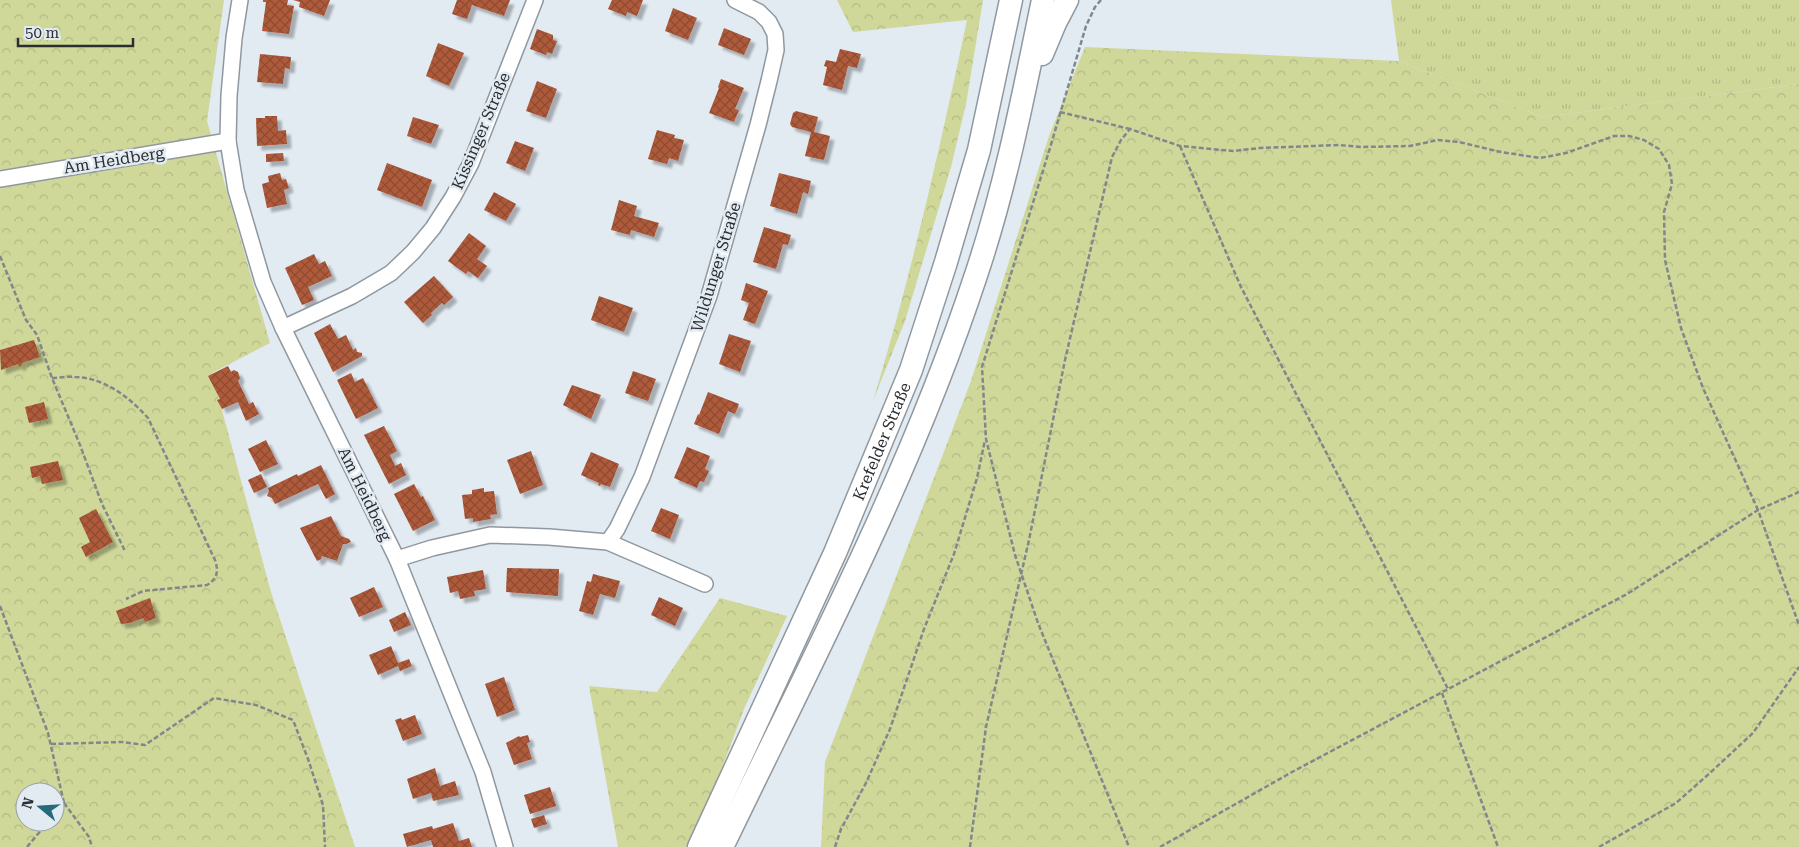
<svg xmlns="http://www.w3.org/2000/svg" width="1799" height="847" font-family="'Roboto Serif',serif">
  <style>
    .grass { fill: url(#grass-tufts) }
    .forest { fill: url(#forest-crowns); fill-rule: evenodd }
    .building { fill: url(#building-cross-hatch); filter: url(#shadow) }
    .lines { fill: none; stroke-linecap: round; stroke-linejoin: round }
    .minor-casing { stroke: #90989f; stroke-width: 18 }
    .highway-casing { stroke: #90989f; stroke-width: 25 }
    .path { stroke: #82878c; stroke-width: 2.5; stroke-dasharray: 5 2.5; stroke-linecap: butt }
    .minor { stroke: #fff; stroke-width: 15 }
    .highway { stroke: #fff; stroke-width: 22 }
    .labels { text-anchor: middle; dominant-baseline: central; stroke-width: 5; stroke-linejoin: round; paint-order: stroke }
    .street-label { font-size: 16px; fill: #2b2e31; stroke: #e2eaf2 }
  </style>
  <defs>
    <pattern id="grass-tufts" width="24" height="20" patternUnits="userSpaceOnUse" patternTransform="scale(1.25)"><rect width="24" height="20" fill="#cfd899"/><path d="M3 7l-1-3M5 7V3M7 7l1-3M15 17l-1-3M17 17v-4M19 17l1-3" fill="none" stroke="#b2ba84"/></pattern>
    <pattern id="forest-crowns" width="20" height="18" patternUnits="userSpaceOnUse" patternTransform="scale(1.25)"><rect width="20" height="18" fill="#cfd899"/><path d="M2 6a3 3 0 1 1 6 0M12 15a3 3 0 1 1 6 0" fill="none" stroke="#b2ba84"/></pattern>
    <pattern id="building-cross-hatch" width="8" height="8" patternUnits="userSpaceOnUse" patternTransform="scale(1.25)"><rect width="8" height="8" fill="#af5a3a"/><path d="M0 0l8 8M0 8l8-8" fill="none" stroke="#8f4b31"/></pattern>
    <filter id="shadow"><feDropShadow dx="4.5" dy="4.5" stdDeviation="1" flood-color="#0004"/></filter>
  </defs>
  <rect width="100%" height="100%" fill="#e2eaf2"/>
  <!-- grass -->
  <polygon class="grass" points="1391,0 1799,0 1799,84 1543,117 1399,61"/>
  <!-- forest -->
  <g class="forest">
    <path d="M 0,0 L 224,0 L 207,121 L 270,343 L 212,373 L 271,592 L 355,847 L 0,847 ZM 25,792 L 55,792 L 55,822 L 25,822 Z"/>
    <path d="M 837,0 L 983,0 L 966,104 L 951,167 L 905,321 L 873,401 C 911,276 940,148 967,20 L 853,32 Z"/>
    <polygon points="1085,47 1399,61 1543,117 1799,84 1799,847 821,847 825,762 971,381 1049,136"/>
    <polygon points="720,598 787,616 744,709 719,776 686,847 618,847 589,686 657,692"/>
  </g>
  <!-- building -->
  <g class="building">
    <polygon points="263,0 288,0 287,5 294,6 289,34 262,31 266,2 263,2"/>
    <polygon points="293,0 330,0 324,16 299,7 300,2"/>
    <polygon points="457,0 510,0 504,16 472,5 467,19 452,14"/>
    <polygon points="612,0 643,0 637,16 627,12 626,16 608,9"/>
    <polygon points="673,8 697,18 688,40 665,31"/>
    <polygon points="724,28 751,39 744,55 718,45"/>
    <polygon points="537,29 553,35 553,40 557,41 552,54 547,52 546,55 530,49"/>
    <polygon points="438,43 464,53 449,86 426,76"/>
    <polygon points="840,49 861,54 857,68 848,66 842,90 823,85 827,67 824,66 826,60 836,62"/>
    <polygon points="260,54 291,57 290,69 285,68 283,84 257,82"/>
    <polygon points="721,79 744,88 735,109 739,110 734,122 709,113 719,88 718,87"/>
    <polygon points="537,81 557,89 546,118 526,111"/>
    <polygon points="796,111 818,117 814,132 830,136 824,160 805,156 811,132 792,127 790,124 793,113"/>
    <polygon points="265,116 277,116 278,131 286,130 287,144 257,146 256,118 265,118"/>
    <polygon points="413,117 439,125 431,144 407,136"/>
    <polygon points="657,130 675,135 674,138 684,140 678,161 669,158 667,164 648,159"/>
    <polygon points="515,141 534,148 525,171 506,163"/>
    <polygon points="283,153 284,161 266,162 266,154"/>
    <polygon points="387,163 432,180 422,207 377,190"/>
    <polygon points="280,173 282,180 286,179 289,188 284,190 287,204 267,208 262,184 269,182 268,176"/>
    <polygon points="779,173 811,181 808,194 803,192 797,214 770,206"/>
    <polygon points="494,192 516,204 506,221 484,210"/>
    <polygon points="619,200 637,206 634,216 659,223 654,237 631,230 630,235 611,230"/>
    <polygon points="764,227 791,235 788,245 783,244 776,269 753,262"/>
    <polygon points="469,233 486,246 477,259 487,266 478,278 468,271 466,274 448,261"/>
    <polygon points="314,254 319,264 325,261 332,276 308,287 314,300 302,305 285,268"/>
    <polygon points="434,276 453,297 444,305 442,303 431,313 432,315 423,323 404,302"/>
    <polygon points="746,283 768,291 755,324 743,320 749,303 741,300"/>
    <polygon points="599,296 633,308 624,332 591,320"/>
    <polygon points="330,324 338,339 346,335 353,350 356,348 357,352 362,353 362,356 333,372 314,333"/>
    <polygon points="729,334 751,341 740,372 719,364"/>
    <polygon points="34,340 40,357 22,363 22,365 19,367 18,364 1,370 0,350"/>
    <polygon points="228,366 231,372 234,370 238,372 240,378 238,381 249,404 253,402 259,414 246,421 238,402 222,409 217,400 220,399 208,376"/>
    <polygon points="633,371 656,379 648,401 625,393"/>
    <polygon points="351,373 355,382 363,378 378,408 356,419 337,380"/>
    <polygon points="572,385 601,395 591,419 563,405"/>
    <polygon points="708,392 739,404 735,414 728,411 719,434 694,424 698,414 699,415"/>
    <polygon points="44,402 48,419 29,423 25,407"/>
    <polygon points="384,426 397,451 390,455 395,466 401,463 406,475 389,484 364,435"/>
    <polygon points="266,440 278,464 260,472 248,449"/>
    <polygon points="687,447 710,456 705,469 709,471 704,482 700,481 697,488 674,478"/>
    <polygon points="531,451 543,485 520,494 507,460"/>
    <polygon points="591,452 619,464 610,487 601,484 600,486 598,485 599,483 581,475"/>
    <polygon points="58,461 63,480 42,484 40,476 32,478 30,467"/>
    <polygon points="321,465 335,494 326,499 318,484 275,504 272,498 267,496 269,491 268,488 297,474 298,476"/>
    <polygon points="261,474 267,487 254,493 248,480"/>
    <polygon points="414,484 421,497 423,496 435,520 413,531 394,494"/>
    <polygon points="484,488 484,492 494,491 497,514 490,515 491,519 473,522 473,518 465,519 462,495 472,494 472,490"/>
    <polygon points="661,508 679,515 670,539 651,531"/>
    <polygon points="96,509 113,542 86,557 81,547 90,542 79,518"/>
    <polygon points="331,516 341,536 349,539 351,542 346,544 343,544 337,561 322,556 321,559 317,561 300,528"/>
    <polygon points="507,568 559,569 558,596 506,592"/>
    <polygon points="483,570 486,589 474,591 475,596 460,599 458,591 450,593 447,577"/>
    <polygon points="593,574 620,581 615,598 600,594 593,615 579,611 587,581 591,582"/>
    <polygon points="374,587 383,607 359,617 350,598"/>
    <polygon points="659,597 683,608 675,626 651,615"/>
    <polygon points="150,598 156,618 145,622 143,618 130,623 121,624 116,611"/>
    <polygon points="405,612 411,625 394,632 389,620"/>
    <polygon points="391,646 398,663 409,659 412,666 400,671 398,666 378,675 369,655"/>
    <polygon points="504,677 515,710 497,717 485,684"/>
    <polygon points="415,715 422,734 403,741 395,720 401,718 402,720"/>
    <polygon points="528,735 530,742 527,743 532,759 514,765 506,743 519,736 520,737"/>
    <polygon points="435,768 440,786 455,781 459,795 433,801 431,793 413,799 407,779"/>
    <polygon points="550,787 556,806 530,814 524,795"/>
    <polygon points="544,815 547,824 534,828 531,819"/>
    <polygon points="453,823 459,841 469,838 472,847 433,847 431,840 407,847 403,834 432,826 433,829"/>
  </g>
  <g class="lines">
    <defs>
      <g id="minor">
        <polyline points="240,0 234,38 229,96 228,141 236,190 263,282 283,328 397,559 483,772 505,847"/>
        <polyline points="0,179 228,141"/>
        <polyline points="283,328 352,296 391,273 413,252 433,228 453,197 471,163 535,0"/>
        <polyline points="608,542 617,529 642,477 709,296 758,125 769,81 776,50 775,34 769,22 759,12 735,0"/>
        <polyline points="397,559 432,548 490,535 549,537 608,542 705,584"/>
      </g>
      <g id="highway">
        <polyline points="1042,54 1055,23 1067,0"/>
        <path id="s1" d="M 699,847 L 835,553 L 911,370 L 946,262 L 979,150 L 1011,0"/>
        <path d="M 722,847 C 812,660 911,473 976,275 C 1006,186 1024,92 1043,0"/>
      </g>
    </defs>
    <!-- minor casing -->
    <use href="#minor" class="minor-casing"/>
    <!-- highway casing -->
    <use href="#highway" class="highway-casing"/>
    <!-- path -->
    <g class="path">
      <polyline points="1101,0 1095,7 1086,26 1050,148 982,367 986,439 1015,555 1038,623 1129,847"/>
      <polyline points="1060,112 1130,129"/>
      <polyline points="1180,146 1241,287 1448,689"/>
      <polyline points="0,256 26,320 37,335 52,378 80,445 102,504 125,551"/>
      <path d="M 52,378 C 60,378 68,376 75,377 C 105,378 129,397 148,418 L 215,560 C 219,572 217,579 207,585 L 143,591 L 126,599"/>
      <polyline points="0,606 48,733 64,803 55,814"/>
      <polyline points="1442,693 1498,847"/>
      <polyline points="51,744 122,742 145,745 214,698 256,705 293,720 308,759 323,805 325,847"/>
      <polyline points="64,803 89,837 92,847"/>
      <polyline points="27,847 48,822"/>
      <polyline points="835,847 841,829 866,783 890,729 924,629 954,554 977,478 985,440"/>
      <polyline points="970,847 986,727 1029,540 1065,360 1112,157 1121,140 1130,129 1180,146 1233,151 1260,148 1339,145 1361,147 1410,146 1438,140 1459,142 1501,152 1540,158 1566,153 1614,136 1629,136 1644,140 1659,149 1669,165 1672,184 1664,212 1665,260 1681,328 1703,388 1758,510 1799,492"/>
      <polyline points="1160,847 1292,772 1627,594 1758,510 1799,625"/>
      <polyline points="1599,847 1676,803 1711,772 1753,733 1799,667"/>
    </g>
    <!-- minor -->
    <use href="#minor" class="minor"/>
    <!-- highway -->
    <use href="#highway" class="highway"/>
  </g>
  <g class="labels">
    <!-- street labels -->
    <g class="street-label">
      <text transform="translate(481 131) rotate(-67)">Kissinger Straße</text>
      <text transform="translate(114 160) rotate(-9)">Am Heidberg</text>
      <text transform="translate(716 267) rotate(-73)">Wildunger Straße</text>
      <text stroke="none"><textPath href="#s1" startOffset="445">Krefelder Straße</textPath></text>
      <text transform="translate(365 494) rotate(64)">Am Heidberg</text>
    </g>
  </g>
  <!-- north arrow -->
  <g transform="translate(40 807) rotate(288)"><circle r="24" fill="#e2eaf2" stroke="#999fa5"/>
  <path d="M0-4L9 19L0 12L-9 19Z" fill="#266b7b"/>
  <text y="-8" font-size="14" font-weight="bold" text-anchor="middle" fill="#2b2e31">N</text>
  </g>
  <!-- scale -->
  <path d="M18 38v8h115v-8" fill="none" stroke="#2b2e31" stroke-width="2.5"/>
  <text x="25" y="38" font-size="15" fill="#2b2e31" stroke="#e2eaf2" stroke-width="4" paint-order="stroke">50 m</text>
</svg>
